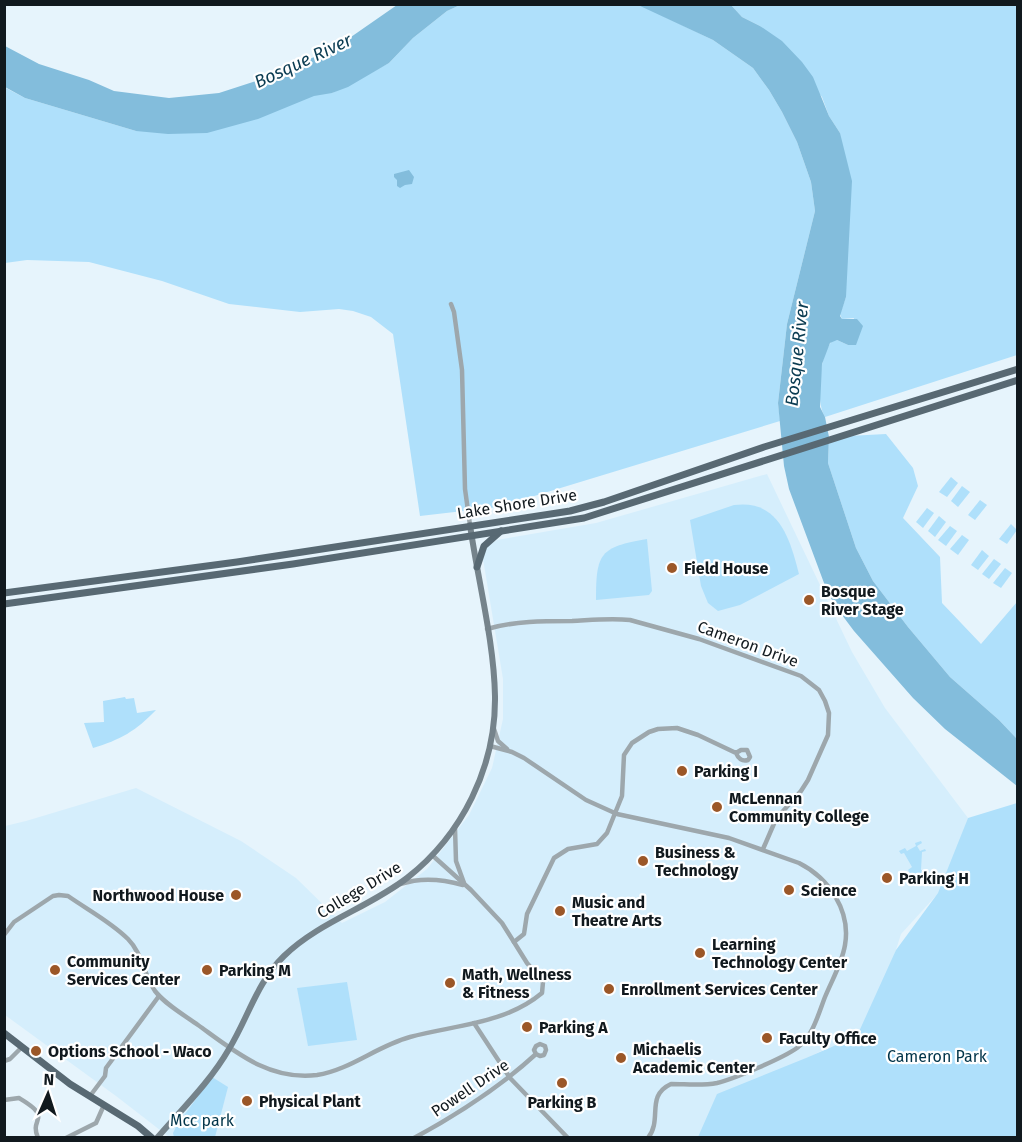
<svg xmlns="http://www.w3.org/2000/svg" width="1022" height="1142" font-family="'Fira Sans',sans-serif">
  <style>
    .built { fill: #d5eefc }
    .green { fill: #afe0fb }
    .water { fill: #83bddc }
    .lines { fill: none; stroke-linecap: round; stroke-linejoin: round }
    .street { stroke: #9da7ac; stroke-width: 4.5 }
    .secondary { stroke: #75838b; stroke-width: 6 }
    .primary { stroke: #586973; stroke-width: 7 }
    .poi-dot { fill: #9b5728; stroke: #fff; stroke-width: 2 }
    .labels { text-anchor: middle; dominant-baseline: central; stroke-width: 4.5; stroke-linejoin: round; paint-order: stroke }
    .street-label { font-size: 16px; fill: #11191e; stroke: #fff }
    .poi-label { font-size: 16px; font-weight: bold; fill: #11191e; stroke: #fff; text-anchor: start }
    .park-label { font-size: 16px; fill: #003449; stroke: #fff }
    .water-label { font-size: 18px; font-style: italic; fill: #0a3b51; stroke: #fff }
  </style>
  <rect width="100%" height="100%" fill="#e6f4fc"/>
  <!-- built -->
  <polygon class="built" points="767,474 852,652 885,708 968,818 943,888 901,934 886,981 855,1041 827,1048 791,1066 699,1137 169,1137 116,1096 5,1015 5,826 26,821 136,788 241,841 296,878 342,923 385,902 427,869 469,815 492,768 503,719 503,679 483,559 484,552 487,546 497,540 596,523"/>
  <!-- green -->
  <g class="green">
    <polygon points="638,4 713,40 753,68 769,90 782,112 797,142 811,182 815,211 787,324 778,403 780,421 498,507 420,516 393,334 371,317 353,311 339,309 300,312 229,304 162,281 89,262 27,260 5,263 4,87 25,98 136,131 324,93 332,93 389,63 413,38 447,11 460,5"/>
    <path d="M 731,5 L 1017,5 L 1017,355 L 825,417 C 815,401 819,354 833,340 L 837,340 L 848,345 L 854,318 L 842,319 L 840,314 L 846,297 L 840,133 L 829,116 L 822,97 L 760,26 L 742,17 Z"/>
    <polygon points="886,434 913,468 918,486 903,518 940,557 942,603 981,644 1017,602 1017,739 999,720 950,677 908,627 873,581 856,548 828,463 829,437"/>
    <polygon points="951,477 958,483 947,497 939,492"/>
    <polygon points="962,486 970,492 958,507 951,501"/>
    <polygon points="980,500 987,505 975,520 968,515"/>
    <path d="M 734,505 C 779,499 790,539 799,574 L 740,605 L 718,611 L 708,603 L 701,586 L 690,520 Z"/>
    <polygon points="927,508 934,513 923,528 916,522"/>
    <polygon points="939,516 946,522 935,537 928,531"/>
    <polygon points="1011,524 1017,530 1007,544 999,539"/>
    <polygon points="950,526 957,531 946,546 938,540"/>
    <polygon points="962,535 969,540 958,555 950,549"/>
    <path d="M 647,539 L 652,591 L 649,595 L 596,600 C 596,553 600,547 647,539 Z"/>
    <polygon points="982,550 989,556 978,570 971,565"/>
    <polygon points="994,559 1001,564 989,579 982,574"/>
    <polygon points="1005,568 1012,573 1001,588 993,583"/>
    <path d="M 125,697 L 126,699 L 134,698 L 137,713 L 156,710 C 136,731 120,740 93,748 L 84,723 L 104,722 L 103,701 Z"/>
    <polygon points="1017,803 1017,1137 698,1137 717,1094 806,1058 857,1036 896,950 938,893 968,818"/>
    <polygon points="921,841 922,843 917,846 920,851 925,849 926,851 922,852 921,870 925,872 914,879 908,870 912,867 904,853 901,854 899,851 905,848 907,851 916,846 915,843"/>
    <polygon points="347,982 357,1040 308,1046 297,988"/>
    <polygon points="212,1077 228,1087 215,1137 174,1137 173,1133 177,1125"/>
  </g>
  <!-- water -->
  <g class="water">
    <polygon points="397,5 460,5 447,11 413,38 389,63 348,87 332,93 314,96 258,119 207,133 168,134 136,131 25,98 5,87 5,46 39,64 89,80 114,91 169,98 219,93 275,75 338,46"/>
    <polygon points="638,5 731,5 742,17 760,26 782,41 802,62 813,77 829,116 840,133 852,181 846,297 840,316 842,319 857,319 863,326 856,345 848,345 837,340 830,343 822,364 820,407 825,417 829,437 828,463 856,548 873,581 908,627 950,677 999,720 1017,739 1017,786 945,729 913,698 854,631 836,607 827,591 789,489 784,466 778,403 787,324 815,211 811,182 797,142 782,112 769,90 753,68 713,40"/>
    <polygon points="409,170 414,177 412,184 405,185 400,188 397,186 397,180 394,177 394,174"/>
  </g>
  <g class="lines">
    <!-- street -->
    <g class="street">
      <polyline points="451,304 454,312 462,370 465,489 470,525"/>
      <path d="M 487,629 C 515,621 543,621 572,621 C 592,620 610,618 630,620 L 699,639 L 801,676 L 819,690 L 825,701 L 829,713 L 828,735 L 808,780 L 801,791 L 776,819 L 763,849"/>
      <polyline points="494,729 498,741 507,749"/>
      <path d="M 490,746 L 512,752 L 524,758 L 586,800 L 617,814 L 729,838 L 799,863 C 829,878 851,911 845,945 C 842,963 832,980 825,997 C 818,1015 813,1036 797,1048 C 783,1058 734,1079 717,1083 C 702,1086 686,1084 671,1084 C 645,1096 663,1119 648,1138"/>
      <polyline points="455,828 456,861 464,883"/>
      <path d="M 401,884 C 421,877 442,879 463,885"/>
      <path d="M 4,935 L 14,922 L 53,896 L 59,895 L 68,896 C 88,910 111,922 128,939 C 142,953 144,975 155,991 C 166,1005 184,1015 198,1025 C 234,1051 269,1081 317,1075 C 350,1070 377,1046 410,1037 C 455,1025 505,1024 542,993 L 543,982 L 527,963 L 502,923 L 471,890 L 432,855"/>
      <path d="M 514,942 L 524,934 L 527,914 L 554,858 L 568,849 L 597,844 L 607,833 L 622,796 L 624,755 L 632,743 L 649,732 L 658,729 L 677,728 L 698,735 L 736,753 C 738,758 742,762 748,760 L 750,757 L 747,750 L 741,750 L 736,753"/>
      <polyline points="474,1023 510,1078 568,1138"/>
      <polyline points="4,1061 10,1059 22,1047"/>
      <polyline points="90,1096 105,1076 106,1068 159,996"/>
      <path d="M 4,1100 L 19,1098 C 24,1101 36,1108 38,1114 C 40,1122 32,1124 38,1138"/>
      <polyline points="66,1138 96,1123 104,1105"/>
      <path d="M 414,1138 C 458,1114 499,1088 536,1054 L 540,1056 L 544,1055 L 546,1050 L 545,1046 L 540,1044 L 536,1046 L 534,1050 L 536,1054"/>
    </g>
    <!-- secondary -->
    <path class="secondary" d="M 157,1138 C 182,1109 210,1082 229,1049 C 248,1018 257,982 284,956 C 319,922 368,908 407,878 C 462,835 496,767 495,696 C 494,641 478,581 470,525"/>
    <!-- primary -->
    <g class="primary">
      <polyline points="477,567 484,546 501,531"/>
      <polyline points="4,593 237,562 570,511 604,502 764,447 1018,369"/>
      <polyline points="4,604 293,564 584,518 1018,380"/>
      <polyline points="4,1033 70,1084 138,1126 152,1138"/>
    </g>
  </g>
  <!-- markers -->
  <g class="poi-dot">
    <circle cx="672" cy="568" r="6"/>
    <circle cx="809" cy="600" r="6"/>
    <circle cx="682" cy="771" r="6"/>
    <circle cx="717" cy="807" r="6"/>
    <circle cx="643" cy="861" r="6"/>
    <circle cx="887" cy="878" r="6"/>
    <circle cx="789" cy="890" r="6"/>
    <circle cx="236" cy="895" r="6"/>
    <circle cx="560" cy="911" r="6"/>
    <circle cx="700" cy="953" r="6"/>
    <circle cx="55" cy="970" r="6"/>
    <circle cx="207" cy="970" r="6"/>
    <circle cx="450" cy="983" r="6"/>
    <circle cx="609" cy="989" r="6"/>
    <circle cx="527" cy="1027" r="6"/>
    <circle cx="767" cy="1038" r="6"/>
    <circle cx="36" cy="1051" r="6"/>
    <circle cx="621" cy="1058" r="6"/>
    <circle cx="562" cy="1083" r="6"/>
    <circle cx="247" cy="1101" r="6"/>
  </g>
  <g class="labels">
    <!-- street labels -->
    <g class="street-label">
      <text transform="translate(517 504) rotate(-9)">Lake Shore Drive</text>
      <text transform="translate(748 644) rotate(20)">Cameron Drive</text>
      <text transform="translate(359 890) rotate(-31)">College Drive</text>
      <text transform="translate(470 1088) rotate(-34)">Powell Drive</text>
    </g>
    <!-- poi labels -->
    <g class="poi-label">
      <text x="684" y="568">Field House</text>
      <text x="821" y="591">Bosque<tspan x="821" dy="18">River Stage</tspan></text>
      <text x="694" y="771">Parking I</text>
      <text x="729" y="798">McLennan<tspan x="729" dy="18">Community College</tspan></text>
      <text x="655" y="852">Business &amp;<tspan x="655" dy="18">Technology</tspan></text>
      <text x="899" y="878">Parking H</text>
      <text x="801" y="890">Science</text>
      <text x="224" y="895" text-anchor="end">Northwood House</text>
      <text x="572" y="902">Music and<tspan x="572" dy="18">Theatre Arts</tspan></text>
      <text x="712" y="944">Learning<tspan x="712" dy="18">Technology Center</tspan></text>
      <text x="67" y="961">Community<tspan x="67" dy="18">Services Center</tspan></text>
      <text x="219" y="970">Parking M</text>
      <text x="462" y="974">Math, Wellness<tspan x="462" dy="18">&amp; Fitness</tspan></text>
      <text x="621" y="989">Enrollment Services Center</text>
      <text x="539" y="1027">Parking A</text>
      <text x="779" y="1038">Faculty Office</text>
      <text x="633" y="1049">Michaelis<tspan x="633" dy="18">Academic Center</tspan></text>
      <text x="48" y="1051">Options School - Waco</text>
      <text x="259" y="1101">Physical Plant</text>
      <text x="562" y="1102" text-anchor="middle">Parking B</text>
    </g>
    <!-- park labels -->
    <g class="park-label">
      <text x="937" y="1056">Cameron Park</text>
      <text x="202" y="1120">Mcc park</text>
    </g>
    <!-- water labels -->
    <g class="water-label">
      <text transform="translate(303 61) rotate(-25)">Bosque River</text>
      <text transform="translate(797 354) rotate(-84)">Bosque River</text>
    </g>
  </g>
  <!-- border -->
  <rect width="1022" height="1142" fill="none" stroke="#11191e" stroke-width="12"/>
  <!-- north arrow -->
  <g transform="translate(48 1094) rotate(3)" stroke="#ffffff" stroke-width="4.5" paint-order="stroke">
  <path d="M0-4.5L10 22L0 15L-10 22Z" fill="#11191e"/>
  <text y="-9" font-size="16" font-weight="bold" text-anchor="middle" fill="#11191e">N</text>
  </g>
</svg>
